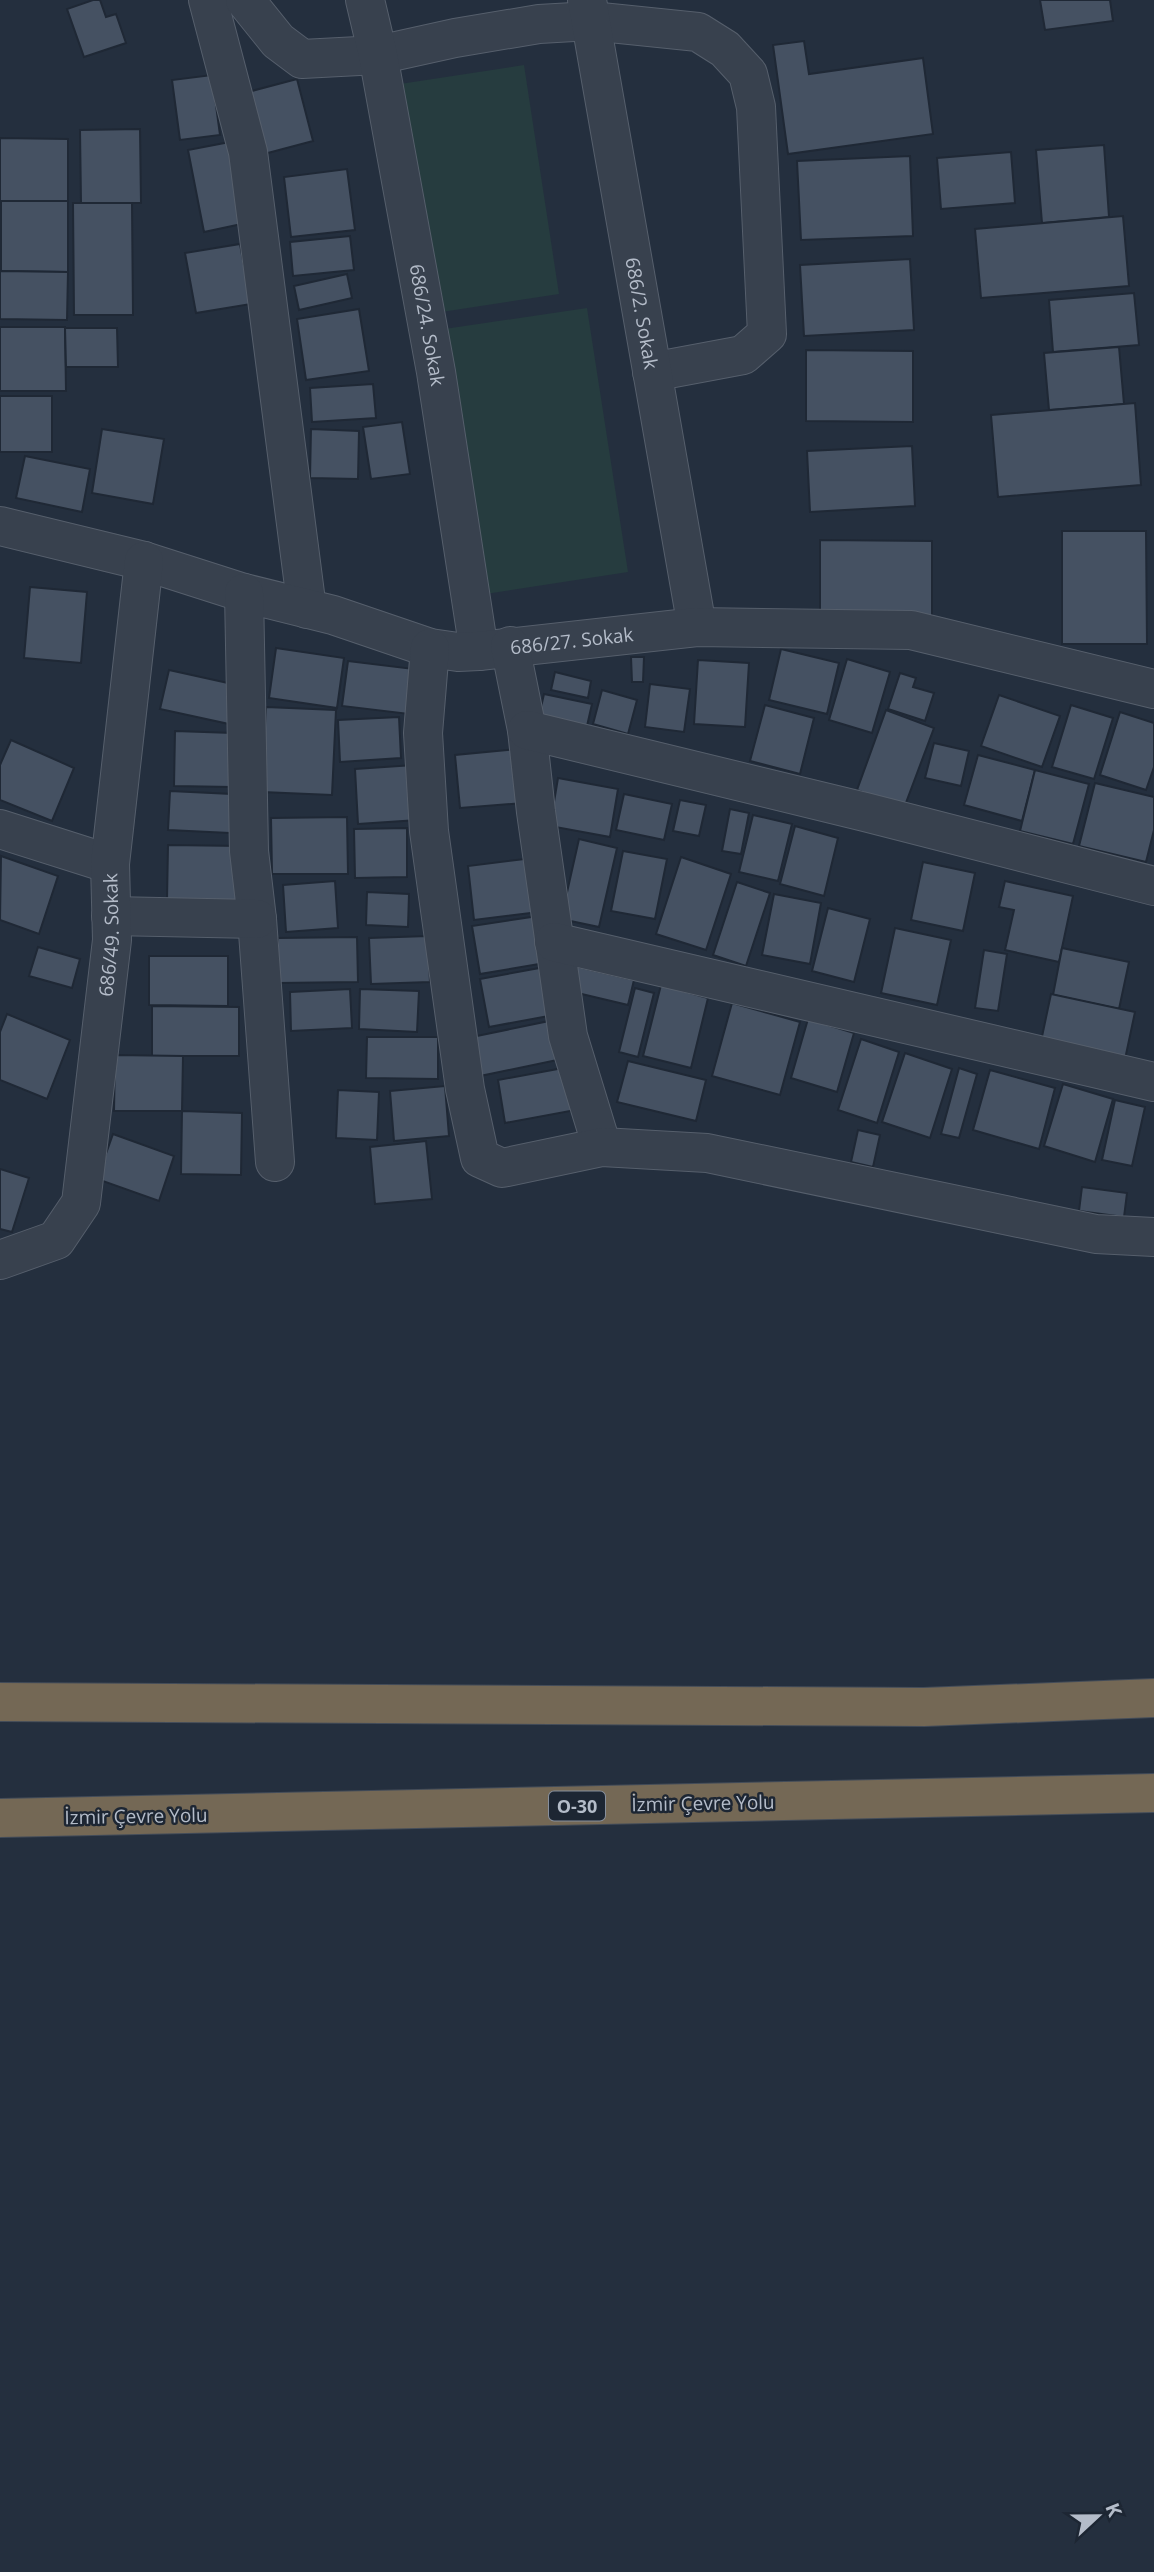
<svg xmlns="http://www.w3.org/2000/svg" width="1154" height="2572" font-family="'Open Sans',sans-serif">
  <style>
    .green { fill: #263c3f }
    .building { fill: #455162; stroke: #1f2835; stroke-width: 2 }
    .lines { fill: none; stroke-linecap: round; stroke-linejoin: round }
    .minor-casing { stroke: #565f6c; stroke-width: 40 }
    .highway-casing { stroke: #434c59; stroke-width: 40 }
    .minor { stroke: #38414e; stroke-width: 38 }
    .highway { stroke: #746855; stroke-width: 38 }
    .labels { text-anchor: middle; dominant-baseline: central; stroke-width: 5; stroke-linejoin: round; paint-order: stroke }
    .shield { fill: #1d2633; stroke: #878f9c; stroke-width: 2 }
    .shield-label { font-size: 18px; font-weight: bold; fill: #b4bcc9 }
    .street-label { font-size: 19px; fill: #b4bcc9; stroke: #1d2633 }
  </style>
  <rect width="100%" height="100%" fill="#242f3e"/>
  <!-- green -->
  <g class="green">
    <polygon points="524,65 559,294 435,313 400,84"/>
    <polygon points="587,308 628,572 479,595 438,330"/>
  </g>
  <!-- building -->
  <g class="building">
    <polygon points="93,0 100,0 106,17 116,14 126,43 84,57 67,9"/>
    <polygon points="1040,0 1110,0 1113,21 1045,30"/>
    <polygon points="804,41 809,74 923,58 933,134 788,154 773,45"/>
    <polygon points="212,75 220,135 180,140 172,80"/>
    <polygon points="297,79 313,141 264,154 248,92"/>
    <polygon points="140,129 141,203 81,203 80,130"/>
    <polygon points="0,138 68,139 68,201 0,201"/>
    <polygon points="235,141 251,222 204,232 188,150"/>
    <polygon points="1104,145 1109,217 1042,223 1036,150"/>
    <polygon points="1011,152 1015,203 941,209 937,158"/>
    <polygon points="910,156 913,236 801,240 797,161"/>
    <polygon points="347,169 355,230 291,237 284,177"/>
    <polygon points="1,201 68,201 68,272 1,271"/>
    <polygon points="73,203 132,203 133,315 74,315"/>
    <polygon points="1123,216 1129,286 981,298 975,229"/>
    <polygon points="350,236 354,270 293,276 290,242"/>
    <polygon points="240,244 251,304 196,313 185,253"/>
    <polygon points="910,259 914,330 804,336 800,265"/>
    <polygon points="0,271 68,272 67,320 0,319"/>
    <polygon points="347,274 352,298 299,310 294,286"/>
    <polygon points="1134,293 1139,345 1053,352 1049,300"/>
    <polygon points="359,309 369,371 306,380 297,319"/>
    <polygon points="0,327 65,327 66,391 0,391"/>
    <polygon points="65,328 117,328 118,367 66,367"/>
    <polygon points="1119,347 1124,404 1049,410 1044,353"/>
    <polygon points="806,350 913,351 913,422 806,421"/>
    <polygon points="373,384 376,418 312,422 310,388"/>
    <rect x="0" y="396" width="52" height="56"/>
    <polygon points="1135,403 1141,485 998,497 991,415"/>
    <polygon points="402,422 410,474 371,479 363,427"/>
    <polygon points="102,429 164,439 153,504 92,493"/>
    <polygon points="311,429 359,431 358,479 310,478"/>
    <polygon points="912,446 915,506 810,512 807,451"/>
    <polygon points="25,456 90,469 82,512 16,498"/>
    <polygon points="1062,531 1146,531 1147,644 1062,644"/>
    <polygon points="820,540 932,541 932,620 820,619"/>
    <polygon points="30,587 87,592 81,663 24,658"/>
    <polygon points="276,648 344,658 337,708 269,698"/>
    <polygon points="781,649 839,663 827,714 769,700"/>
    <polygon points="631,657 644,657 643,682 632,682"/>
    <polygon points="847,659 890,672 872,733 829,720"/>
    <polygon points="698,660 749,663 745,727 694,724"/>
    <polygon points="348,661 414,669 409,714 342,706"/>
    <polygon points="169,670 237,685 229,724 160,709"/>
    <polygon points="555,672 591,681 588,698 551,690"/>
    <polygon points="900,673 916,678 913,687 934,693 925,721 888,709"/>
    <polygon points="650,684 690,689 684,732 645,727"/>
    <polygon points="602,690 637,700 628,734 593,724"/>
    <polygon points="544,694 592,704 587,726 539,716"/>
    <polygon points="999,695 1060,716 1042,767 981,746"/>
    <polygon points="765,705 814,718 800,774 750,761"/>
    <polygon points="1071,705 1113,718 1094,779 1052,767"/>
    <polygon points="266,707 336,710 332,795 262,792"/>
    <polygon points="886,710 934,728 904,808 857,790"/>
    <polygon points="1120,712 1154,723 1154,767 1146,790 1100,775"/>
    <polygon points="399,717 401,758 340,762 338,720"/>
    <polygon points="175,731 233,733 232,787 174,786"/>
    <polygon points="11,740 74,768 52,821 0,800 0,765"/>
    <polygon points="934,743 969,751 961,786 925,778"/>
    <polygon points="519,749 524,803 460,808 455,755"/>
    <polygon points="978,755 1035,770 1022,821 964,805"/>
    <polygon points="414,765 418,820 358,824 355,769"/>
    <polygon points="1035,770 1089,784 1073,844 1020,831"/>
    <polygon points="558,778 618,789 610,837 550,826"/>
    <polygon points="1095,783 1154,797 1154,830 1146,862 1079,846"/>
    <polygon points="170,791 232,794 230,833 168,830"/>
    <polygon points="624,794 672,804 664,840 616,830"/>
    <polygon points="680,800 706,805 699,836 673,831"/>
    <polygon points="730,809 749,813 741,854 722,851"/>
    <polygon points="753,815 792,824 778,881 739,872"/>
    <polygon points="347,817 348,874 272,874 271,818"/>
    <polygon points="795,826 838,838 824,896 780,884"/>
    <polygon points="407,828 407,877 355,878 354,829"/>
    <polygon points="579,839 617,848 599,927 561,919"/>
    <polygon points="168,845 242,846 241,901 167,900"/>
    <polygon points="623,851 667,859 655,919 611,911"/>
    <polygon points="1,856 58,876 39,934 0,920"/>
    <polygon points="681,857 731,874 706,950 656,934"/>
    <polygon points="533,858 539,912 474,920 468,866"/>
    <polygon points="923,862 975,873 963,931 911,920"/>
    <polygon points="335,881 338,928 286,932 283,885"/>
    <polygon points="1005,881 1073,896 1059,962 1005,950 1014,910 999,907"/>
    <polygon points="737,882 770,893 746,966 713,955"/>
    <polygon points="367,892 409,894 408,927 366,925"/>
    <polygon points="774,894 821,903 810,964 762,955"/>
    <polygon points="828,908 870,919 854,982 812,971"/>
    <polygon points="538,916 545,963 480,974 472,926"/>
    <polygon points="895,928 951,940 937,1005 881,993"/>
    <polygon points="428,936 430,982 371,984 369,938"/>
    <polygon points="357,937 358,982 278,983 278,938"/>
    <polygon points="38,947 80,959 72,988 29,976"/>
    <polygon points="1062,948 1129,962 1119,1009 1053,995"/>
    <polygon points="984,950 1007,954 998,1011 975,1008"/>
    <polygon points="149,956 228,956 228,1006 149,1005"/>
    <polygon points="574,966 634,980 628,1005 569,991"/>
    <polygon points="545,967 554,1015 489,1027 480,979"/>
    <polygon points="661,985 708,998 691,1068 643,1056"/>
    <polygon points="635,988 654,993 638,1057 619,1052"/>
    <polygon points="350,989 352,1028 291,1031 290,992"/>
    <polygon points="360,989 419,991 417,1032 359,1029"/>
    <polygon points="1051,994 1135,1012 1124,1064 1040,1046"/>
    <polygon points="732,1003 800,1022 780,1095 712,1076"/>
    <polygon points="152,1006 239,1007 239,1056 152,1056"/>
    <polygon points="7,1014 70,1040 47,1099 0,1080 0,1032"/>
    <polygon points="808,1019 854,1033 837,1092 791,1078"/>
    <polygon points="554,1020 562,1059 480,1076 472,1037"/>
    <polygon points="367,1037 438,1037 438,1079 366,1078"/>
    <polygon points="861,1039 899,1052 877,1123 838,1110"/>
    <polygon points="905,1053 952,1069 930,1138 882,1122"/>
    <polygon points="115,1055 183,1056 182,1111 114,1111"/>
    <polygon points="628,1061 706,1080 696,1121 617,1102"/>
    <polygon points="574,1066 581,1109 505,1123 498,1080"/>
    <polygon points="959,1068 977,1074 959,1138 941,1134"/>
    <polygon points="990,1070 1055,1088 1039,1149 973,1130"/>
    <polygon points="1063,1084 1113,1099 1095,1162 1044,1146"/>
    <polygon points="445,1086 449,1136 394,1141 390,1091"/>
    <polygon points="338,1090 379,1092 377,1140 336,1138"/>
    <polygon points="1115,1100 1145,1107 1132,1166 1102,1160"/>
    <polygon points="182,1111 242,1113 241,1175 181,1174"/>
    <polygon points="858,1130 880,1135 873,1167 851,1162"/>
    <polygon points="113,1134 174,1156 159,1201 97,1179"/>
    <polygon points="426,1141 432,1199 375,1204 370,1147"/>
    <polygon points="0,1169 29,1178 12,1232 0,1229"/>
    <polygon points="1082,1187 1127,1193 1124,1217 1079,1211"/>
  </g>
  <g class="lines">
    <defs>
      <g id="minor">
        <polyline points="208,0 248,152 307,609"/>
        <polyline points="245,0 278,41 302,59 378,55 455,38 539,24 591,21 698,32 725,49 748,74 756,107 767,334 743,355 652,372"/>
        <path id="s1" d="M 365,0 L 378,55 L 436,372 L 479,651"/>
        <path id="s2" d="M 587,0 L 697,627"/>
        <path id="s3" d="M 0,526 L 144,561 L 244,593 L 333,615 L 430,648 L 458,652 L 479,651 L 697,627 L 911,630 L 1154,689"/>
        <polyline points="244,593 249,851 257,919 275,1162"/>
        <polyline points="510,646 527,730 536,812 568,1036 602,1147"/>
        <polyline points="430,648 423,733 429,831 465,1089 480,1158 502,1168 602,1147 707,1153 1096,1234 1154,1237"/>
        <polyline points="527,730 865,812 1154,886"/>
        <polyline points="0,829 110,864"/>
        <polyline points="111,916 257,919"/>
        <polyline points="554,942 1154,1082"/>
        <path id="s4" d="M 0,1260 L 56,1240 L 81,1203 L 112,940 L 110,864 L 144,561"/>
      </g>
      <g id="highway">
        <polyline points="0,1702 924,1707 1154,1698"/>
        <polyline points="0,1818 1154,1793"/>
      </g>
    </defs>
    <!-- minor casing -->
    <use href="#minor" class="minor-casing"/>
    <!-- highway casing -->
    <use href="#highway" class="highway-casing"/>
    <!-- minor -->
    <use href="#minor" class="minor"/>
    <!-- highway -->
    <use href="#highway" class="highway"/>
  </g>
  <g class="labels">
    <!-- shield labels -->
    <rect class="shield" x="549" y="1791.5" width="56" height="29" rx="5"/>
    <g class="shield-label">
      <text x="577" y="1806">O-30</text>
    </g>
    <!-- street labels -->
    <g class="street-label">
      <text stroke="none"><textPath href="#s2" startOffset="318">686/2. Sokak</textPath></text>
      <text stroke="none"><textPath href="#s1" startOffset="331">686/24. Sokak</textPath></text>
      <text stroke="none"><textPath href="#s3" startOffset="590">686/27. Sokak</textPath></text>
      <text stroke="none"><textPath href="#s4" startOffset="374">686/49. Sokak</textPath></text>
      <text transform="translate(703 1803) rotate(-1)">İzmir Çevre Yolu</text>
      <text transform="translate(136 1816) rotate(-1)">İzmir Çevre Yolu</text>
    </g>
  </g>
  <!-- north arrow -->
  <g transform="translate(1098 2516) rotate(68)" stroke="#1d2633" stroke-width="5" paint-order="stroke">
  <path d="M0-5L12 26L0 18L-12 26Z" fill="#b4bcc9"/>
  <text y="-10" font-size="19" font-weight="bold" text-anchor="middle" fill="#b4bcc9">K</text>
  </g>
</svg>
